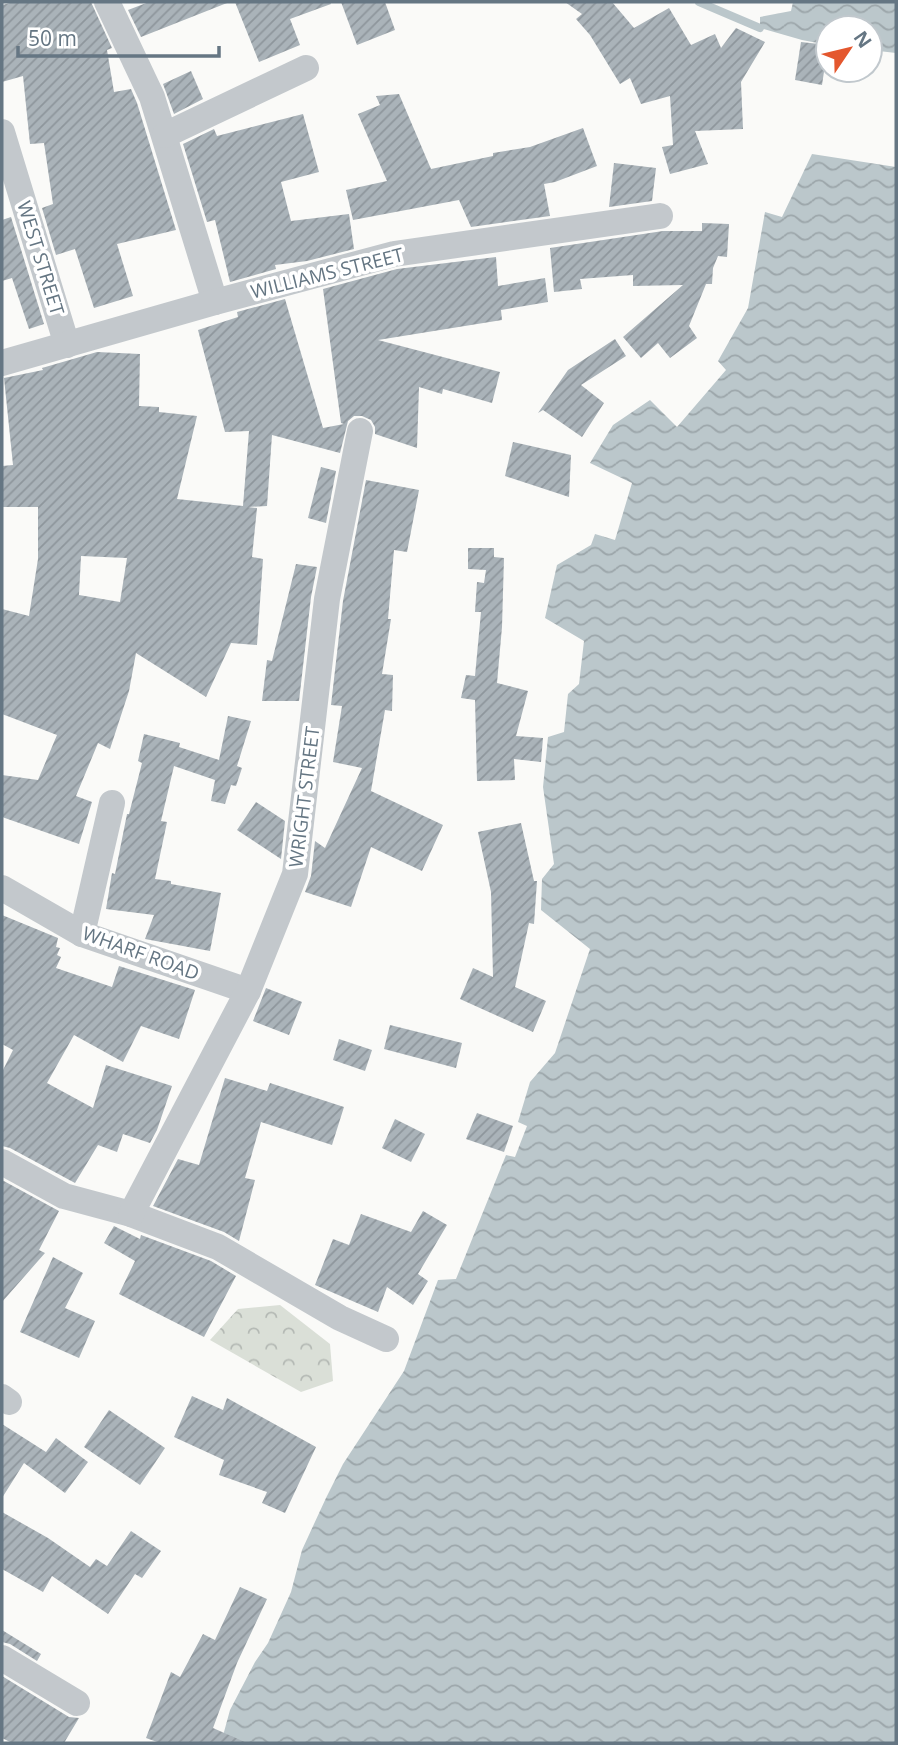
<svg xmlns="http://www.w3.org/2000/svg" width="898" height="1745" font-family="'Open Sans',sans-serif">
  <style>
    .forest { fill: url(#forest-crowns) }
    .water { fill: url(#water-waves) }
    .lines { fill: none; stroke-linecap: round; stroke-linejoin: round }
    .stream { stroke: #bbc7cb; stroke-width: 8 }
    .building { fill: url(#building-hatch); fill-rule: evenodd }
    .minor { stroke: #c3c8cc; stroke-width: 26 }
    .labels { text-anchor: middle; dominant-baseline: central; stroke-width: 7; stroke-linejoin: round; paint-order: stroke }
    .street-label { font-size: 19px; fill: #657683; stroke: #fff }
  </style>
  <defs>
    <pattern id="forest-crowns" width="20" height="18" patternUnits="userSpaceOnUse" patternTransform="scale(1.75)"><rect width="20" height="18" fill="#dadfd7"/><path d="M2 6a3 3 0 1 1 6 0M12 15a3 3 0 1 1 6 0" fill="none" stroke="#b4b9b4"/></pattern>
    <pattern id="water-waves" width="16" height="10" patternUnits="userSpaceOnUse" patternTransform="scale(1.75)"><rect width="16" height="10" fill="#bbc7cb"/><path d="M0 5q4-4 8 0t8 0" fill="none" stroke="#9ca6aa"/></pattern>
    <pattern id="building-hatch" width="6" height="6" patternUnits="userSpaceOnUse" patternTransform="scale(1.75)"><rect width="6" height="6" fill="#aab3b9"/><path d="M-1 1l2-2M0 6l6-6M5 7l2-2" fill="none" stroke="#8e969c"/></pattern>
  </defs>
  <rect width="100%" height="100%" fill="#fafaf8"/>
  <!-- forest -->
  <polygon class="forest" points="280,1305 330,1344 333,1381 301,1392 210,1340 238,1309"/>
  <!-- water -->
  <g class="water">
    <polygon points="793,2 896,2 896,53 870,50 870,28 828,28 828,45 802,40 760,28 760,17 791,11"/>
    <polygon points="812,154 896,167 896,1743 221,1743 230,1710 255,1662 268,1643 291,1592 302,1550 326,1498 343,1464 404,1371 438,1280 456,1279 506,1155 515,1157 527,1126 518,1122 530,1082 555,1053 590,949 541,910 542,879 554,864 543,787 548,737 564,732 568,694 579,684 584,641 545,618 557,565 591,545 595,534 615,540 632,483 590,463 613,425 650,400 677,427 726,370 718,361 748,308 765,212 782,217"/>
  </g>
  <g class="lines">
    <!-- stream -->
    <polyline class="stream" points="699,2 760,28"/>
  </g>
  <!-- building -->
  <g class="building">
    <polygon points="14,2 91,2 112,48 107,50 114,92 131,89 137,103 176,230 117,244 133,296 94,308 75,249 56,255 42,208 53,204 44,143 30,144 23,76 2,82 2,5"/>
    <polygon points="149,2 227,2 227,3 141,37 128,10"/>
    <polygon points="235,2 330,2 331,4 290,19 300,45 259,62"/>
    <polygon points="341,2 385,2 395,30 357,45"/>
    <polygon points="565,2 612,2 634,28 669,8 691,45 715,34 721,48 736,28 765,42 741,82 743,129 695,131 708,164 670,174 662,147 673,145 670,96 641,104 630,78 620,84 590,35 576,19 582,14"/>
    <polygon points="801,42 828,45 822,85 795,80"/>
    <polygon points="191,71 203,99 174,114 163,84"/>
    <polygon points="399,94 431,169 493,156 493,153 530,147 583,128 597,166 555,182 544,184 550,216 471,227 459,200 353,220 346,190 387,181 358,114 380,105 376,96"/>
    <polygon points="303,114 319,172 281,182 291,221 349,214 354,249 307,261 275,265 276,269 230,282 215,220 207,222 183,144 214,129 217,136"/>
    <polygon points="614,163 656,168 652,201 609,207"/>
    <polygon points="11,217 44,324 29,329 12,278 2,281 2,220"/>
    <polygon points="702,223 729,224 727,257 718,256 713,268 712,284 706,284 689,326 697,338 670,358 658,343 641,358 623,337 683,285 633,286 633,275 580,279 582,289 554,292 550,248 663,231 702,231"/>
    <path d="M 496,257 L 498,286 L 545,278 L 548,302 L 501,310 L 502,320 L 378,340 L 500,372 L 492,403 L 443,389 L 442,394 L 419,387 L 417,448 L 375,434 L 375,427 L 371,420 L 362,416 L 354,416 L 348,421 L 340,453 L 272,435 L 267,506 L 248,507 L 257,508 L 252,557 L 263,559 L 257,645 L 231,643 L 206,697 L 136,653 L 129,691 L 110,749 L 98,743 L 76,796 L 92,802 L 79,844 L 2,817 L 2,775 L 38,780 L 57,735 L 2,714 L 2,609 L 29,616 L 38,559 L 38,507 L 2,507 L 2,466 L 13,465 L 4,378 L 43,370 L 42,368 L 97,352 L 140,354 L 139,406 L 159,407 L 159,412 L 197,416 L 177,499 L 243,506 L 249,431 L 225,432 L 198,330 L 238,317 L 237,312 L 285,299 L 323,428 L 344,424 L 341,423 L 323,289 L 397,269 ZM 81,556 L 127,558 L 120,602 L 79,595 Z"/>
    <polygon points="615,339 626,356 581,385 604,403 582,437 543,410 538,413 568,370"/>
    <polygon points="513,442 571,455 569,497 505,476"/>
    <polygon points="321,467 336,471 326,523 308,518"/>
    <polygon points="366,480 419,490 407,552 394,550 388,619 391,619 382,674 393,675 392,711 385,710 371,791 443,825 422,871 371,847 351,907 305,892 311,876 315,841 325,848 362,768 333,762 342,706 331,705 343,601"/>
    <polygon points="468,548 494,548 494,557 504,558 502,627 497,683 528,691 516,736 543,738 541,762 514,759 515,780 477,781 475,700 461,698 466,675 475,676 481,612 475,612 477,582 484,583 486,570 468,569"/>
    <polygon points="296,564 317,567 311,597 299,701 262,701 267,660 272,661"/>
    <polygon points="228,716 251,721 237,766 242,768 236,786 231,785 225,804 211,801 215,780 174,766 161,821 167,822 155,879 171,881 171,884 221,893 210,951 145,939 154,915 106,909 112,873 115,874 127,814 129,814 142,763 138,761 144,734 180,743 179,747 219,760"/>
    <polygon points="256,802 285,821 281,859 237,830"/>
    <polygon points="521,823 534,881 537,881 534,924 529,923 515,987 546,1001 533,1032 460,999 473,968 493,977 491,892 478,832"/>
    <polygon points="2,915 58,938 56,947 60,948 57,955 61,957 56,968 112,987 119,966 195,990 179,1039 141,1026 123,1062 74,1035 47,1083 93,1108 106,1065 172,1086 157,1130 150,1143 123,1134 117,1152 98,1145 75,1183 10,1148 2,1146 2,1072 13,1050 2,1044"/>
    <polygon points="266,988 302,1002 289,1035 253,1021"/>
    <polygon points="390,1025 462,1043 456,1068 384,1049"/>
    <polygon points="339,1039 372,1050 365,1071 333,1060"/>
    <polygon points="225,1078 267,1091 270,1083 344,1107 332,1145 261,1122 245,1178 255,1180 239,1241 224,1232 153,1206 178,1159 199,1165"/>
    <polygon points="477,1113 513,1126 504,1152 466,1139"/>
    <polygon points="395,1119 425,1134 411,1162 382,1148"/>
    <polygon points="2,1180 59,1211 39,1250 45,1253 2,1302"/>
    <polygon points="423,1211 447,1225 418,1274 428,1281 413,1305 387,1287 378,1312 315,1285 333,1239 349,1245 361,1214 411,1232"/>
    <polygon points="114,1226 140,1239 141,1235 211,1261 236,1276 204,1337 119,1294 135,1261 104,1243"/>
    <polygon points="53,1257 83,1273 65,1308 95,1321 79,1358 20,1332"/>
    <polygon points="192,1396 223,1410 227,1398 316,1447 285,1513 262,1503 267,1492 219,1475 224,1460 174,1437"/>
    <polygon points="109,1410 165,1448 140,1485 84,1447"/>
    <polygon points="2,1424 46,1452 56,1438 88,1462 65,1493 24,1463 2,1498"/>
    <polygon points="2,1512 48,1538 90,1567 96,1559 107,1566 131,1531 161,1551 142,1578 135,1574 108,1614 52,1576 43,1592 2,1569"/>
    <polygon points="240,1587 267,1599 237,1663 213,1728 247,1743 160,1743 146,1738 171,1672 180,1677 203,1634 215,1640"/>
    <polygon points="2,1630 41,1654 37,1661 10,1644 2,1642"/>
    <polygon points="2,1676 69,1717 79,1718 64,1743 12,1743 2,1738"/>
  </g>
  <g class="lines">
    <!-- minor -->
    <g class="minor">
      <polyline points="107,2 152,97 215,302"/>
      <polyline points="2,132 67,345"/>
      <polyline points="165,135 306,68"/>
      <polyline points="2,363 215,302 394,254 660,216"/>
      <polyline points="2,888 82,934 248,991"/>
      <polyline points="82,934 112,803"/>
      <polyline points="2,1162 64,1196 131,1214 218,1247 340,1318 386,1339"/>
      <polyline points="131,1214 248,991 295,874 327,599 360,431"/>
      <polyline points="2,1397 9,1402"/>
      <polyline points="2,1658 77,1703"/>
    </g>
  </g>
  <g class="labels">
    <!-- street labels -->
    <g class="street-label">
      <text transform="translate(41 258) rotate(73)">WEST STREET</text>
      <text transform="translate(327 273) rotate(-14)">WILLIAMS STREET</text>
      <text transform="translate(304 797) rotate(-83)">WRIGHT STREET</text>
      <text transform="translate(141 953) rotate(20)">WHARF ROAD</text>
    </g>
  </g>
  <!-- border -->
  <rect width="898" height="1745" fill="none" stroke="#657683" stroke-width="7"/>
  <!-- north arrow -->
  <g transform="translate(849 49) rotate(55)"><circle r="33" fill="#ffffff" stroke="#c1c8cd" stroke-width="2"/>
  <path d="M0-5L12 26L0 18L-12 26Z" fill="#e4572e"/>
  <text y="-10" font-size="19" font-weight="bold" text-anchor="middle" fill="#657683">N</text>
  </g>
  <!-- scale -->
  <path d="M18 46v10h201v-10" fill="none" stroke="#657683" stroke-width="3.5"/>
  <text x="28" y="46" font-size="21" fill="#657683" stroke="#ffffff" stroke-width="5" paint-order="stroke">50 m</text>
</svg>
